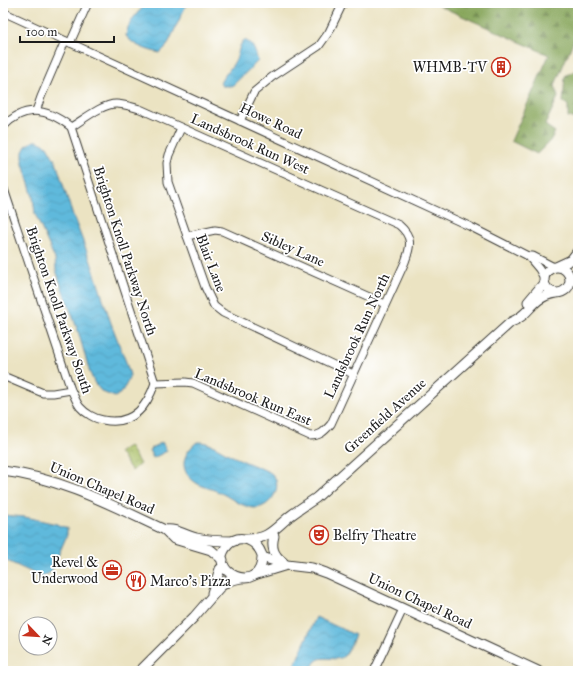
<svg xmlns="http://www.w3.org/2000/svg" width="581" height="674" font-family="'IM FELL Great Primer',serif">
  <style>
    .forest { fill: url(#forest-firs); stroke: #50603a }
    .park { fill: url(#park-crowns); stroke: #626c3f }
    .water { fill: url(#water-waves); stroke: #3e6a7c }
    .lines { fill: none; stroke-linecap: round; stroke-linejoin: round }
    .minor-casing { stroke: #3b3a35; stroke-width: 9 }
    .major-casing { stroke: #3b3a35; stroke-width: 11 }
    .minor { stroke: #fff; stroke-width: 7 }
    .major { stroke: #fff; stroke-width: 9 }
    .labels { text-anchor: middle; dominant-baseline: central; stroke-width: 3.5; stroke-linejoin: round; paint-order: stroke }
    .poi-label { font-size: 14px; fill: #1c1c1c; stroke: #fff; text-anchor: end }
    .street-label { font-size: 14px; fill: #1c1c1c; stroke: #fff }
  </style>
  <defs>
    <pattern id="forest-firs" width="22" height="20" patternUnits="userSpaceOnUse"><rect width="22" height="20" fill="#85a458"/><path d="M5 1l3.5 6h-7zM16 11l3.5 6h-7z" fill="#6c8548"/></pattern>
    <pattern id="park-crowns" width="20" height="18" patternUnits="userSpaceOnUse"><rect width="20" height="18" fill="#a7bd62"/><path d="M2 6a3 3 0 1 1 6 0M12 15a3 3 0 1 1 6 0" fill="none" stroke="#8fa254"/></pattern>
    <pattern id="water-waves" width="16" height="10" patternUnits="userSpaceOnUse"><rect width="16" height="10" fill="#5fb9dc"/><path d="M0 5q4-4 8 0t8 0" fill="none" stroke="#529ebc"/></pattern>
  </defs>
  <rect width="100%" height="100%" fill="#fff"/>
  <filter id="ink" filterUnits="userSpaceOnUse"><feTurbulence type="fractalNoise" baseFrequency=".025" numOctaves="2"/><feDisplacementMap in="SourceGraphic" scale="8" xChannelSelector="R" yChannelSelector="G"/><feConvolveMatrix kernelMatrix="1 2 1 2 8 2 1 2 1" color-interpolation-filters="sRGB"/></filter>
  <filter id="wash" filterUnits="userSpaceOnUse"><feTurbulence type="fractalNoise" baseFrequency=".012" numOctaves="4" result="noise"/><feDisplacementMap in="SourceGraphic" scale="16" xChannelSelector="R" yChannelSelector="G"/><feGaussianBlur stdDeviation="0.9" result="paint"/><feColorMatrix in="noise" values="0 0 0 0 0 0 0 0 0 0 0 0 0 0 0 0 0 1.4 0 .05"/><feComposite in="paint" operator="in"/></filter>
  <g filter="url(#wash)">
    <rect width="100%" height="100%" fill="#ebe3c2"/>
    <!-- forest -->
    <g class="forest">
      <polygon points="433,3 578,3 578,30 555,85 558,97 545,125 555,132 550,141 537,154 511,141 549,55"/>
      <polygon points="578,69 578,119 568,117 568,105 563,102 565,76"/>
    </g>
    <!-- park -->
    <polygon class="park" points="129,446 140,464 132,471 119,452"/>
    <!-- water -->
    <g class="water">
      <path d="M 148,3 L 187,3 L 167,46 L 160,53 C 147,50 134,46 126,36 C 127,23 138,11 148,3 Z"/>
      <path d="M 244,40 C 254,43 255,52 258,61 L 232,86 L 222,86 L 220,83 C 224,75 231,69 235,61 C 239,54 238,46 244,40 Z"/>
      <polygon points="34,141 38,141 47,146 56,162 72,213 91,262 111,323 126,362 130,375 128,381 122,392 115,397 102,392 95,384 90,373 78,331 62,288 56,270 55,259 35,214 33,197 23,164 23,152 26,146"/>
      <polygon points="162,442 167,451 153,458 149,450"/>
      <path d="M 197,442 C 212,441 225,454 239,459 C 250,464 261,468 271,473 C 285,485 271,508 255,508 C 244,508 231,498 221,493 C 214,489 205,488 198,484 C 178,472 181,455 197,442 Z"/>
      <polygon points="3,515 25,517 57,524 67,528 67,535 51,572 42,577 3,559"/>
      <path d="M 316,617 L 355,635 C 352,641 349,650 345,655 C 337,664 323,653 315,662 C 313,665 312,668 311,671 L 292,671 Z"/>
    </g>
  </g>
  <g filter="url(#ink)">
    <g class="lines">
      <defs>
        <g id="minor">
          <polyline points="3,12 469,226 528,256 533,256 554,267"/>
          <polyline points="70,43 88,3"/>
          <polyline points="36,111 41,97 65,41"/>
          <polyline points="240,121 254,92 272,77 319,46 329,32 343,3"/>
          <path d="M 3,127 C 25,103 48,109 71,127 L 155,383 C 147,407 132,426 103,420 C 95,419 85,413 80,407 C 76,402 74,395 71,390 L 3,186"/>
          <path d="M 71,127 C 83,120 102,104 116,104 C 124,104 132,107 140,109 L 399,225 C 413,237 411,246 405,262 L 331,424 C 324,432 320,436 310,436 L 193,383 L 185,382 L 155,383"/>
          <polyline points="181,128 169,155 167,163 168,182 205,287 214,306 223,313 353,374"/>
          <polyline points="187,236 215,230 222,231 385,304"/>
          <polyline points="528,256 539,269 544,278"/>
          <polyline points="3,376 43,393 53,393 71,390"/>
          <polyline points="374,671 403,609"/>
        </g>
        <g id="major">
          <polyline points="558,266 571,260 578,251"/>
          <circle cx="557" cy="280" r="13"/>
          <polyline points="528,302 544,283"/>
          <path d="M 3,471 C 61,478 113,506 165,530 L 174,539 L 211,550 L 223,560"/>
          <path d="M 165,530 C 176,528 186,536 196,538 C 209,541 221,541 234,541"/>
          <path d="M 274,536 C 271,547 273,555 283,562"/>
          <path d="M 247,539 C 269,539 274,529 290,516 C 298,510 307,504 316,498 L 511,322 C 530,316 531,297 555,293"/>
          <path d="M 262,555 C 257,541 240,532 228,545 C 203,572 262,597 262,557 L 287,565 L 312,568 L 326,573 L 538,671"/>
          <polyline points="254,575 287,565"/>
          <polyline points="212,593 220,569 224,566"/>
          <polyline points="140,671 194,617 220,587 228,581 241,578"/>
        </g>
      </defs>
      <!-- minor casing -->
      <use href="#minor" class="minor-casing"/>
      <!-- major casing -->
      <use href="#major" class="major-casing"/>
      <!-- minor -->
      <use href="#minor" class="minor"/>
      <!-- major -->
      <use href="#major" class="major"/>
    </g>
  </g>
  <!-- icons -->
  <defs>
    <symbol id="building-ring" viewBox="-11 -11 22 22"><circle r="9.5" fill="#fff" stroke="#c8321e" stroke-width="1.5"/><path d="M-4-6H4V6H1V3H-1V6H-4ZM-2.5-4.3h1.7v1.8h-1.7ZM.8-4.3h1.7v1.8H.8ZM-2.5-1h1.7V.8h-1.7ZM.8-1h1.7V.8H.8Z" fill="#c8321e"/></symbol>
    <symbol id="theatre-ring" viewBox="-11 -11 22 22"><circle r="9.5" fill="#fff" stroke="#c8321e" stroke-width="1.5"/><path d="M-5-5.5Q0-4 5-5.5V0Q5 5 0 6Q-5 5-5 0ZM-3.3-2.5H-1v1.5H-3.3ZM1-2.5H3.3v1.5H1ZM-2.8 1Q0 5.5 2.8 1Z" fill="#c8321e"/></symbol>
    <symbol id="office-ring" viewBox="-11 -11 22 22"><circle r="9.5" fill="#fff" stroke="#c8321e" stroke-width="1.5"/><path d="M-6-3h4V-5.5h4V-3h4V5H-6ZM-1-4.5V-3h2v-1.5ZM-6 0V1H6V0Z" fill="#c8321e"/></symbol>
    <symbol id="restaurant-ring" viewBox="-11 -11 22 22"><circle r="9.5" fill="#fff" stroke="#c8321e" stroke-width="1.5"/><path d="M-5-6h1v4h1v-4h1v4h1v-4h1v5L-1.5 .5V6h-2V.5L-5-1ZM5-6V6H3V1.5H1.5Q1.5-4 5-6Z" fill="#c8321e"/></symbol>
  </defs>
  <g fill-rule="evenodd">
    <use href="#building-ring" x="490" y="56" width="22" height="22"/>
    <use href="#theatre-ring" x="308" y="524" width="22" height="22"/>
    <use href="#office-ring" x="101" y="559" width="22" height="22"/>
    <use href="#restaurant-ring" x="125" y="570" width="22" height="22"/>
  </g>
  <g class="labels">
    <!-- poi labels -->
    <g class="poi-label">
      <text x="487" y="67">WHMB-TV</text>
      <text x="333" y="535" text-anchor="start">Belfry Theatre</text>
      <text x="98" y="562">Revel &amp;<tspan x="98" dy="16">Underwood</tspan></text>
      <text x="150" y="581" text-anchor="start">Marco's Pizza</text>
    </g>
    <!-- street labels -->
    <g class="street-label">
      <text transform="translate(271 121) rotate(25)">Howe Road</text>
      <text transform="translate(250 144) rotate(24)">Landsbrook Run West</text>
      <text transform="translate(293 249) rotate(24)">Sibley Lane</text>
      <text transform="translate(125 251) rotate(72)">Brighton Knoll Parkway North</text>
      <text transform="translate(211 263) rotate(69)">Blair Lane</text>
      <text transform="translate(59 310) rotate(71)">Brighton Knoll Parkway South</text>
      <text transform="translate(357 336) rotate(-65)">Landsbrook Run North</text>
      <text transform="translate(253 397) rotate(23)">Landsbrook Run East</text>
      <text transform="translate(385 416) rotate(-42)">Greenfield Avenue</text>
      <text transform="translate(102 488) rotate(23)">Union Chapel Road</text>
      <text transform="translate(420 601) rotate(25)">Union Chapel Road</text>
    </g>
  </g>
  <!-- margin -->
  <rect width="581" height="674" fill="none" stroke="#fff" stroke-width="16"/>
  <!-- north arrow -->
  <g transform="translate(38 636) rotate(115)"><circle r="19" fill="#ffffff" stroke="#a4a4a4"/>
  <path d="M0-3L7 15L0 10L-7 15Z" fill="#c8321e"/>
  <text y="-6" font-size="11" font-weight="bold" text-anchor="middle" fill="#1c1c1c">N</text>
  </g>
  <!-- scale -->
  <path d="M20 36v6h94v-6" fill="none" stroke="#1c1c1c" stroke-width="2"/>
  <text x="26" y="36" font-size="12" fill="#1c1c1c" stroke="#ffffff" stroke-width="3" paint-order="stroke">100 m</text>
</svg>
